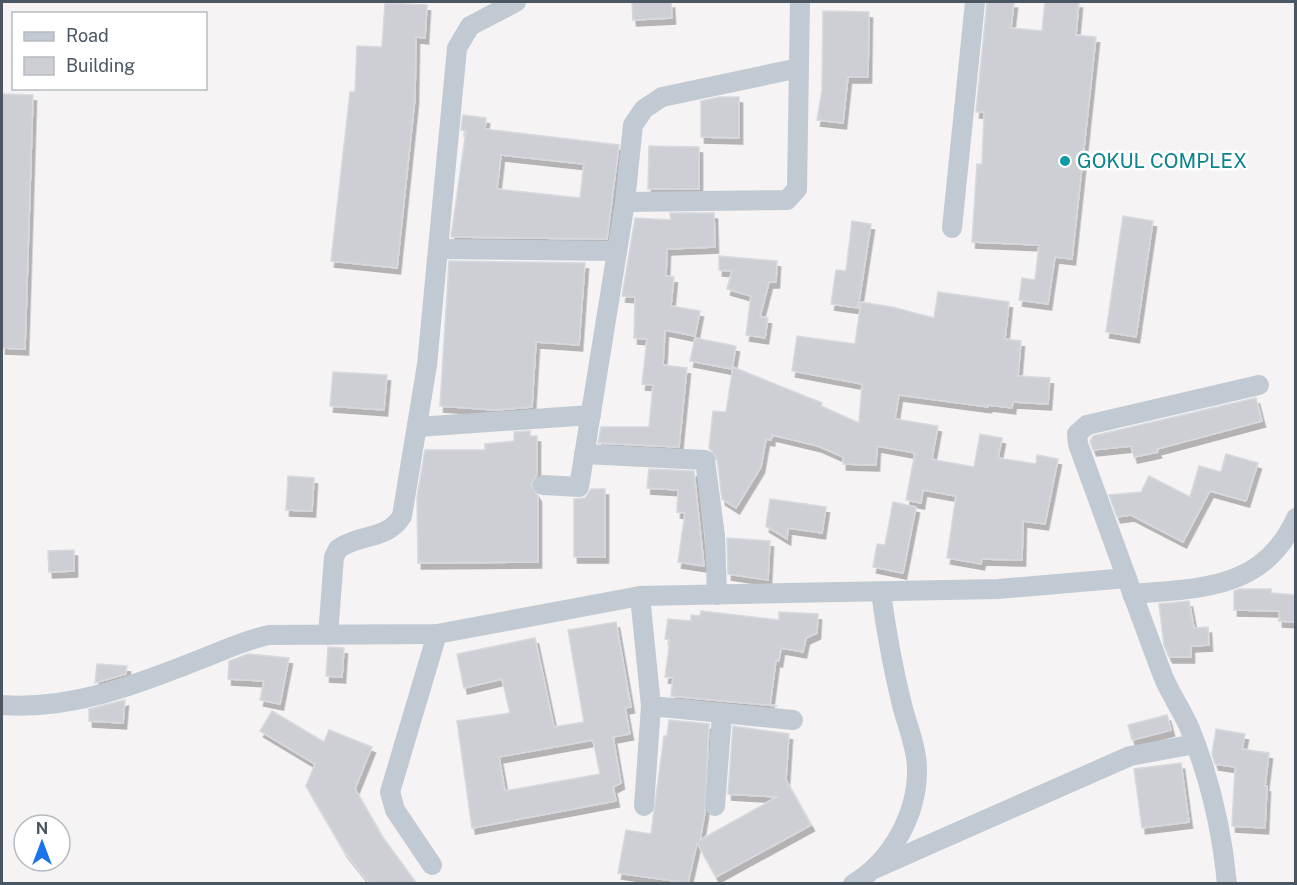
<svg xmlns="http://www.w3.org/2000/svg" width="1297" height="885" font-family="'Public Sans',sans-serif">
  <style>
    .building { fill: #cdcfd5; stroke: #d7d9de; stroke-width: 1.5; fill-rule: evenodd; filter: url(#shadow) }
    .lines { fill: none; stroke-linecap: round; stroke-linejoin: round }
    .minor { stroke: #c1cad2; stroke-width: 20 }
    .culture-dot { fill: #0f9aa8; stroke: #fff; stroke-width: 2 }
    .labels { text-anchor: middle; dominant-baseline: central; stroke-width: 5; stroke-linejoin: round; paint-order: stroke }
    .culture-label { font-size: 20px; fill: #0d838f; stroke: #fff; text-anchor: start }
  </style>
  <defs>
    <filter id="shadow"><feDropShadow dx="3.5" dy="6" stdDeviation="0" flood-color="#0004"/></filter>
  </defs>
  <rect width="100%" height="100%" fill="#f5f3f3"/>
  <!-- building -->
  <g class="building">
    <polygon points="632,2 671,2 672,18 633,20"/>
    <polygon points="987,2 1014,2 1011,28 1042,31 1045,2 1079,2 1076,35 1096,37 1072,259 1055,257 1048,304 1019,300 1022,278 1035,280 1039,245 972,242 977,164 982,164 984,112 976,112"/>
    <polygon points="385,3 427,5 425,38 416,37 415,98 397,268 331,261 350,92 355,92 357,46 382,47"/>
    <polygon points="823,11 869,12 868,77 848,77 843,123 817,120 822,90"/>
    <polygon points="2,94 33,95 25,349 2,348"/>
    <polygon points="719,97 739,97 739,138 701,137 701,101"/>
    <path d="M 463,115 L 486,118 L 485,129 L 619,145 L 607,239 L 451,237 L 466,131 L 461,130 ZM 501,155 L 584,164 L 580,198 L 497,189 Z"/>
    <polygon points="649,146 699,147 699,189 648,189"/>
    <polygon points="670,213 714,213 715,247 667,249 666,276 674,277 671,306 700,311 695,336 665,330 663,365 687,368 679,447 598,443 601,427 649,427 653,385 642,384 647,339 634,338 635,297 622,296 635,218 671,220"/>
    <polygon points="1123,216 1153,221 1136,337 1106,332"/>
    <polygon points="852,221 871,224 858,308 831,304 836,270 846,271"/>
    <polygon points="719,256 777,261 776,282 769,282 760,317 768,318 765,338 746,335 751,296 727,289 732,271 719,270"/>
    <polygon points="449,261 585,263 579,345 536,342 532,407 495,410 440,406"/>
    <polygon points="938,292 1009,302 1005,339 1021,341 1018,376 1050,378 1048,404 1013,402 1012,408 988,405 988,407 899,395 895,419 938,426 932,458 935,460 974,467 980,434 1002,438 998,458 1036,464 1037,455 1058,459 1045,524 1023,521 1022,560 982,559 981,564 947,558 956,496 923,490 921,503 906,500 915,453 877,446 876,465 843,464 843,457 818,446 772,435 771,440 766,439 761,467 736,508 722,499 717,458 709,448 713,411 726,412 733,367 822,403 821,406 859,423 862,384 792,371 797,336 855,344 861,302 892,307 934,318"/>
    <polygon points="695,338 736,346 732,369 690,361"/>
    <polygon points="333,372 387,375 384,410 330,406"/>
    <polygon points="1256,398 1262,421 1157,449 1158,452 1134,457 1131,446 1093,450 1090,441 1093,436"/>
    <polygon points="530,431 530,436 537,436 537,474 531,485 538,496 538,562 418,563 417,497 425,450 485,450 485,444 514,441 514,432"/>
    <polygon points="1226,454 1258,463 1246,501 1210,491 1183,542 1131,515 1117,517 1109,495 1141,492 1149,476 1190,497 1199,466 1221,472"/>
    <polygon points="649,469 694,471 704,566 678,562 685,513 677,512 678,490 647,488"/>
    <polygon points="288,476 314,478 312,511 286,510"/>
    <polygon points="591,489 605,489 605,557 574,557 574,499 585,498"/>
    <polygon points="770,499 826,507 822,533 788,528 787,539 766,526"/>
    <polygon points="893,502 916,507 903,573 873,567 877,544 885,545"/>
    <polygon points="727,538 770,541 768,580 728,574"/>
    <polygon points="74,550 74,571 49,572 48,551"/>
    <polygon points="1239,589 1271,589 1271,593 1296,595 1296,622 1279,621 1279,611 1234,610 1234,591"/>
    <polygon points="1189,601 1194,628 1208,627 1209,645 1191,646 1191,657 1169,657 1164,645 1159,604"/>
    <polygon points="701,611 779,620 779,612 818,614 817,633 806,638 803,652 781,648 779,661 776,660 770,705 778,706 671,696 673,678 665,677 670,640 665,639 668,619 691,621 691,615 700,616"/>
    <path d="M 616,622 L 631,707 L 625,708 L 630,734 L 613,737 L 621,783 L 613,787 L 616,801 L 472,828 L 457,721 L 510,713 L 502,679 L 464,688 L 457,654 L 535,638 L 554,727 L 584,722 L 568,630 ZM 593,740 L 600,774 L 505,791 L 499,757 Z"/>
    <polygon points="328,647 344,648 342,677 326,676"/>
    <polygon points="248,654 289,658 280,704 260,700 264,681 228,679 229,661"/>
    <polygon points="97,664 127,666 126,674 95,683"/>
    <polygon points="125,700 123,723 89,721 89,709"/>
    <polygon points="272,711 324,742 329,730 372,747 355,789 382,836 417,884 370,884 344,851 306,786 315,764 260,731"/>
    <polygon points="1167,715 1171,730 1132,740 1128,725"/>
    <polygon points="669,720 709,724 705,812 700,840 777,797 728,794 733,726 789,734 786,780 811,825 716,877 697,843 688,883 618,873 626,830 651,834 664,736 667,736"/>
    <polygon points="1216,729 1245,734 1242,749 1269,753 1265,786 1267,786 1265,828 1232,826 1235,767 1215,764 1212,754"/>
    <polygon points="1181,763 1189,822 1142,828 1134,769"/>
  </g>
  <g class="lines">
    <!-- minor -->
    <g class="minor">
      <polyline points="625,202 787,200 797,189 800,2"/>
      <polyline points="952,228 975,2"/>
      <polyline points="439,249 617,251"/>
      <polyline points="417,427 591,415"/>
      <polyline points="584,454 705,460 715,536 717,595"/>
      <polyline points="543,485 579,487 625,202 633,125 644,109 662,97 799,68"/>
      <path d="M 1132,594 C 1201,588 1264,590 1296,518"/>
      <polyline points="640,596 651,706 644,806"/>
      <path d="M 328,635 L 334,557 L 338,549 C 358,534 388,540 402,516 L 427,365 L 457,48 L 470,26 L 516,2"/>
      <path d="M 2,705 C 70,710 133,686 196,661 C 220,652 244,640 269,635 L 437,634 L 640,596 L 998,589 L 1127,578"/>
      <polyline points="651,706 793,720"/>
      <polyline points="715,806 722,715"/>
      <polyline points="432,865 395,810 390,792 437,634"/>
      <polyline points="876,868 1130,756 1195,744"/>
      <path d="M 853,884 C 892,861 918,813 917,768 C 917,748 907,725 902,705 C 893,668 886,631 881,592"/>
      <path d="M 1227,884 C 1222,830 1210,779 1190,729 C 1182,710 1170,694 1163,676 C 1134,599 1106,521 1078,444 L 1077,434 L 1087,425 L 1259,385"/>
    </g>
  </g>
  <!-- markers -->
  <circle class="culture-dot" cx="1065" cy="161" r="6"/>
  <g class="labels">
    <!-- culture labels -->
    <g class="culture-label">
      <text x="1077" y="161">GOKUL COMPLEX</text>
    </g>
  </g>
  <!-- border -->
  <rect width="1297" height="885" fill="none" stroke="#4a5661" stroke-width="6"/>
  <!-- legend -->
  <rect x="12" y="12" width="195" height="78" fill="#ffffff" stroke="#b7bbc0" stroke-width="1.5"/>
  <rect x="24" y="32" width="30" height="9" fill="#c1cad2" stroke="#b7bbc0" stroke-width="1.5"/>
  <text x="66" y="42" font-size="18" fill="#4a5661">Road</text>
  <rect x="24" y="57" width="30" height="18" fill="#cdcfd5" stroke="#b7bbc0" stroke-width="1.5"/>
  <text x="66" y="72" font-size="18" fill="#4a5661">Building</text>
  <!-- north arrow -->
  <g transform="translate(42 843)"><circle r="28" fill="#ffffff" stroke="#b7bbc0" stroke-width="1.5"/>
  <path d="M0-4.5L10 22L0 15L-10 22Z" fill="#1a73e8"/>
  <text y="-9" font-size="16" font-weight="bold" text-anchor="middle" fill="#4a5661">N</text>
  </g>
</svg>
